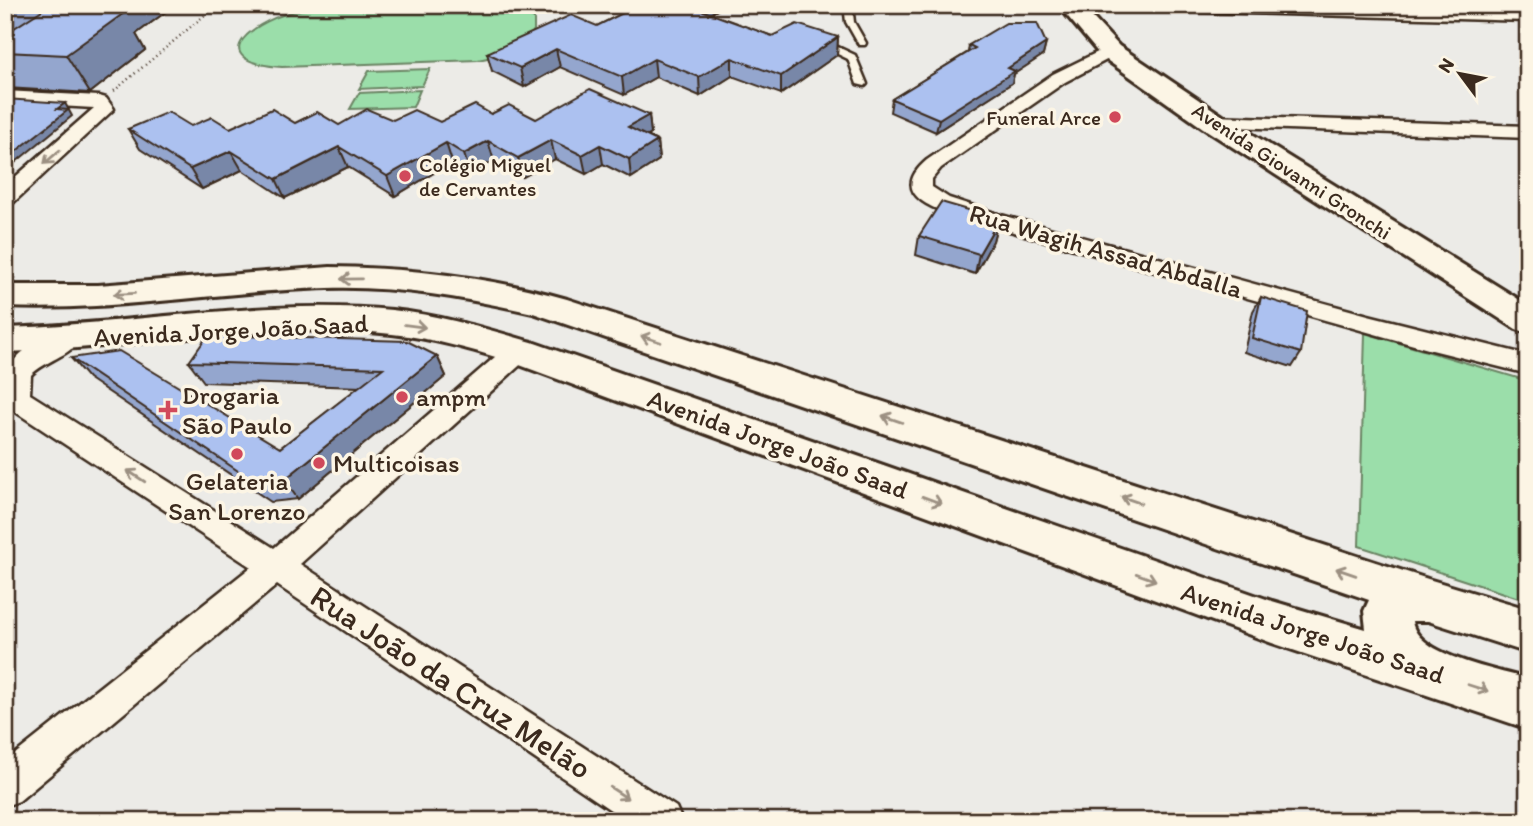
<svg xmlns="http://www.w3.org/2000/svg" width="1533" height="826" font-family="Itim,sans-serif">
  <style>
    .green { fill: #9bdeaa; stroke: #6b8464; stroke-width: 2 }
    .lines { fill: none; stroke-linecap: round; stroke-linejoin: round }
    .service-casing { stroke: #3b2a1e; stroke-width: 5 }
    .minor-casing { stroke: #3b2a1e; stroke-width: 5 }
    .secondary-casing { stroke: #3b2a1e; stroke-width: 6 }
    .primary-casing { stroke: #3b2a1e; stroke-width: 6 }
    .path { stroke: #3b2a1e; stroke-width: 2.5; stroke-dasharray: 1 3.5; stroke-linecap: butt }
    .service { fill: #fcf5e5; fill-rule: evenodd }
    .minor { fill: #fcf5e5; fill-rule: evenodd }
    .secondary { fill: #fcf5e5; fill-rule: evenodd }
    .primary { fill: #fcf5e5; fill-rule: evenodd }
    .wall { fill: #94a6ce; stroke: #3b2a1e; stroke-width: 2 }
    .shaded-wall { fill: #7887a8; stroke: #3b2a1e; stroke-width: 2 }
    .building { fill: #acc1f0; stroke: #3b2a1e; stroke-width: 2 }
    .oneway { stroke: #9c9082 }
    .poi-dot { fill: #d1495b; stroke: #fcf5e5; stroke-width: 2.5 }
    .labels { text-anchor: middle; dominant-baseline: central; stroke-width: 7; stroke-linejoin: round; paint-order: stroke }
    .far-poi-label { font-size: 21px; fill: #3b2a1e; stroke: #fcf5e5; text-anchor: end }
    .far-street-label { font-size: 21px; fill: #3b2a1e; stroke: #fcf5e5 }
    .street-label { font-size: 26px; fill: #3b2a1e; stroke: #fcf5e5 }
    .poi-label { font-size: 26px; fill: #3b2a1e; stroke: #fcf5e5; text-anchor: start }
    .near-street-label { font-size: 32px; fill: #3b2a1e; stroke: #fcf5e5 }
  </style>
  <rect width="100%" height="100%" fill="#ecebe7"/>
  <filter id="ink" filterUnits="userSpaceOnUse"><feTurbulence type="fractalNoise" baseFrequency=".0143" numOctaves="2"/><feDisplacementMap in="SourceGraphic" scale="14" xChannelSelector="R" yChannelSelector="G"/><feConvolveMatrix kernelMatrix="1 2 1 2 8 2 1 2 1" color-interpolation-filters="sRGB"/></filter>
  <g filter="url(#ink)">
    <!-- green -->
    <g class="green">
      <path d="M 515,5 L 534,19 L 534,30 L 530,36 L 492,57 L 478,60 L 282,67 C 198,61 256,18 301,10 C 331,4 362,5 392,5 C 433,5 474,5 515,5 Z"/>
      <polygon points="430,69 422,86 359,89 369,71"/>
      <polygon points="420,90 413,107 350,109 359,93"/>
      <polygon points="1365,333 1528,381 1528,601 1359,546"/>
    </g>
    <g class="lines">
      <defs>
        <g id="service">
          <polygon points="844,5 852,5 854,22 866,43 865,45 859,45 846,22"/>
          <polygon points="819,41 825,41 855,55 867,84 865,86 857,84 848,59 819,45"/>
        </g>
        <g id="minor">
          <polygon points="1133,5 1322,5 1528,11 1528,21 1141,10"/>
          <path d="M 1110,46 L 1116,47 L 1119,51 L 1116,55 L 1065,82 L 941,168 L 932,179 L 932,187 L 949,198 L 1001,215 L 1368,315 L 1528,355 L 1528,374 L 1428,349 L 985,224 C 955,215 879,201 927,160 L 1053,74 Z"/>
          <polygon points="5,91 99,96 106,98 114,109 13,203 5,204 5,186 94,108 5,103"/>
          <polygon points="1213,116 1528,126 1528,138 1206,126 1203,122"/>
          <path d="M 66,331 L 75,334 L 79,340 C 70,356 44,361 31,375 L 30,394 L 274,548 L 510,344 L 519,342 L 528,344 L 532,351 L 528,358 L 300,564 L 676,807 L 682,821 L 627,821 L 277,585 L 19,801 L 5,806 L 5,762 L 251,567 L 8,407 C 4,400 5,394 5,386 C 5,355 39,339 66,331 Z"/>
        </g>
        <path id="secondary" d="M 330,267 C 410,268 490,277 567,299 L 1428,579 L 1528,609 L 1528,653 L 1428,621 L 1412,621 C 1416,656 1499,670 1528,679 L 1528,729 L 1272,643 L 506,360 C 469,349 431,338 392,334 C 266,321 132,349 5,352 L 5,328 C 133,324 264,298 392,310 C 440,315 486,329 532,342 L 1272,601 L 1366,629 L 1364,611 L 1369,600 L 533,313 C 465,298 397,286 328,288 C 220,291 114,312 5,307 L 5,285 L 98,285 Z"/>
        <polygon id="primary" points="1058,5 1081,5 1119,46 1223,116 1528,305 1528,333 1516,329 1203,128 1101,56"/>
      </defs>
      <!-- service casing -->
      <use href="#service" class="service-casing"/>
      <!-- minor casing -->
      <use href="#minor" class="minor-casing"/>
      <!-- secondary casing -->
      <use href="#secondary" class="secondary-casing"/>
      <!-- primary casing -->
      <use href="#primary" class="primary-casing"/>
      <!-- path -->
      <polyline class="path" points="114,91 217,5"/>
      <!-- service -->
      <use href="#service" class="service"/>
      <!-- minor -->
      <use href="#minor" class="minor"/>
      <!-- secondary -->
      <use href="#secondary" class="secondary"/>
      <!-- primary -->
      <use href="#primary" class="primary"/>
    </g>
    <!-- wall -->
    <g class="wall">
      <polygon points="5,5 175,5 136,34 145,50 90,93 6,88"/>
      <polygon points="639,5 726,5 710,14 772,36 838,37 837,55 781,94 732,76 700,96 656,77 624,95 560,67 524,87 492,71 487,53 597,26"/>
      <polygon points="1046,43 1043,55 1014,74 1012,83 936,132 890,112 892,99 968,52 969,45"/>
      <polygon points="491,114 536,119 649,115 651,134 648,136 657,141 659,160 631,178 603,164 586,174 555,159 523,177 494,161 470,173 452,162 395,196 348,167 285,198 242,170 202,189 140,149 128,129 191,126 230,128 295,123 339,125 393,120 440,122"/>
      <polygon points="971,213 998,221 993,241 975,274 916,255 919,236"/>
      <polygon points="1261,297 1301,353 1292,367 1244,352 1253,311"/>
      <polygon points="437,356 446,376 298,499 271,502 88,378 71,358 280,448 359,387 204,382 189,362"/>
    </g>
    <!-- shaded-wall -->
    <g class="shaded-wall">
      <polygon points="105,5 175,5 136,34 145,50 90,93 66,55 97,11"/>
      <polygon points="692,5 726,5 691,24 690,6"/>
      <polygon points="838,37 837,55 781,94 781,76"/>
      <polygon points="1046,43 1043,55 1014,74 1012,83 936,132 939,119 1008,68"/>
      <polygon points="556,49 560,67 524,87 520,68"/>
      <polygon points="732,58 732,76 700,96 699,77"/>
      <polygon points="654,59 656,77 624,95 622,77"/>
      <polygon points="65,103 72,116 5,171 5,160 57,109"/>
      <polygon points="649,115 651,134 631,146 628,127"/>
      <polygon points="551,140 555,159 523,177 518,158"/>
      <polygon points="488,141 494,161 470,173 464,154"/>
      <polygon points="657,141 659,160 631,178 629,159"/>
      <polygon points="446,143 452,162 395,196 387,176"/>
      <polygon points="600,145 603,164 586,174 582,155"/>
      <polygon points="339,147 348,167 285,198 276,179"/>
      <polygon points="231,151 242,170 202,189 190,169"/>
      <polygon points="998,221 993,241 975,274 979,254"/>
      <polygon points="437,356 446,376 298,499 284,480"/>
    </g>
    <!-- building -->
    <g class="building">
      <polygon points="50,5 105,5 97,11 124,13 66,55 5,52 5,34"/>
      <polygon points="639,5 692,5 690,6 772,36 797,24 838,37 781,76 732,58 699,77 654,59 622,77 556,49 520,68 487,53 571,15 597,26"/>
      <polygon points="1006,23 1037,23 1046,43 1008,68 1015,71 939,119 892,99 975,48 969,45"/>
      <polygon points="590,89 649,115 628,127 657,141 629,159 600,145 582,155 551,140 518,158 488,141 464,154 446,143 387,176 339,147 276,179 231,151 190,169 128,129 168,112 191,126 212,117 230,128 272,109 295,123 317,112 339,125 367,109 393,120 414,110 440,122 475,105 491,114 509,105 536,119"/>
      <polygon points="5,99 65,103 57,109 68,110 5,160"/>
      <polygon points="941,202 972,211 970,213 998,221 979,254 919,236"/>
      <polygon points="1261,297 1307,311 1301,353 1252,338"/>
      <polygon points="208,335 407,341 437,356 284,480 256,483 71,358 119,351 280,448 383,368 189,362"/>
    </g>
    <!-- one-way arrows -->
    <defs><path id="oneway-shaft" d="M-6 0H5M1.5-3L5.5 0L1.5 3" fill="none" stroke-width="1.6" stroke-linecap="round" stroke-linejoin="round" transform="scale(1.75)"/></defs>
    <g class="oneway">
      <use href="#oneway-shaft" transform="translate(52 157) rotate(139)"/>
      <use href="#oneway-shaft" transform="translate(351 279) rotate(179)"/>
      <use href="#oneway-shaft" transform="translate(124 294) rotate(177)"/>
      <use href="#oneway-shaft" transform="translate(415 326) rotate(7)"/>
      <use href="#oneway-shaft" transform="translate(651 339) rotate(-162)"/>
      <use href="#oneway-shaft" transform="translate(892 419) rotate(-161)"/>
      <use href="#oneway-shaft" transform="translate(136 476) rotate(-147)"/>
      <use href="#oneway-shaft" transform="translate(932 500) rotate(20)"/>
      <use href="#oneway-shaft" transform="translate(1131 500) rotate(-161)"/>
      <use href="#oneway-shaft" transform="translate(1346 572) rotate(-161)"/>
      <use href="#oneway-shaft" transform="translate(1146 577) rotate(20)"/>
      <use href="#oneway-shaft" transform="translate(1478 688) rotate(18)"/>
      <use href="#oneway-shaft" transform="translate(619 793) rotate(33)"/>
    </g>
  </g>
  <!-- markers -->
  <g class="poi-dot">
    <circle cx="1115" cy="117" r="7"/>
    <circle cx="405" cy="176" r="7"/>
    <circle cx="402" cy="397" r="7"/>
    <path d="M164.5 399.5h7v7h7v7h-7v7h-7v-7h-7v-7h7z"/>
    <circle cx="237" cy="454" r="7"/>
    <circle cx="319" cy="463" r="7"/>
  </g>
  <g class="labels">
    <!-- far-poi labels -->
    <g class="far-poi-label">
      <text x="1101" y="117">Funeral Arce</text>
      <text x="419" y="164" text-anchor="start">Colégio Miguel<tspan x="419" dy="24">de Cervantes</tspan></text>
    </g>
    <!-- far-street labels -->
    <g class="far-street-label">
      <text transform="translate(1292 171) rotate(33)">Avenida Giovanni Gronchi</text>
    </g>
    <!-- street labels -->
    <g class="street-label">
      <text transform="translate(1106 251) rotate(16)">Rua Wagih Assad Abdalla</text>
      <text transform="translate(231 330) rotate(-3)">Avenida Jorge João Saad</text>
      <text transform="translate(778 444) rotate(20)">Avenida Jorge João Saad</text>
      <text transform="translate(1313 633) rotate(18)">Avenida Jorge João Saad</text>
    </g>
    <!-- poi labels -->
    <g class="poi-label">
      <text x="182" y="395">Drogaria<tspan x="182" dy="30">São Paulo</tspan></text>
      <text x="416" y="397">ampm</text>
      <text x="333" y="463">Multicoisas</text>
      <text x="237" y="481" text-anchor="middle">Gelateria<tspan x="237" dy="30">San Lorenzo</tspan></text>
    </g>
    <!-- near-street labels -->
    <g class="near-street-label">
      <text transform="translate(451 682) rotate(33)">Rua João da Cruz Melão</text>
    </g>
  </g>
  <!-- margin -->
  <rect width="1533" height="826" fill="none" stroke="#fcf5e5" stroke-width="28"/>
  <rect x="14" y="14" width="1505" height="798" fill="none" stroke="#3b2a1e" stroke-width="2.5" filter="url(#ink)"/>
  <!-- north arrow -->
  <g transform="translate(1460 74) rotate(302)" stroke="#fcf5e5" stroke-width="5" paint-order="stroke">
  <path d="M0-5L12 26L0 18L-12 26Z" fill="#3b2a1e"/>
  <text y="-10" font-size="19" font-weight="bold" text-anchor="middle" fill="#3b2a1e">N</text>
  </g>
</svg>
